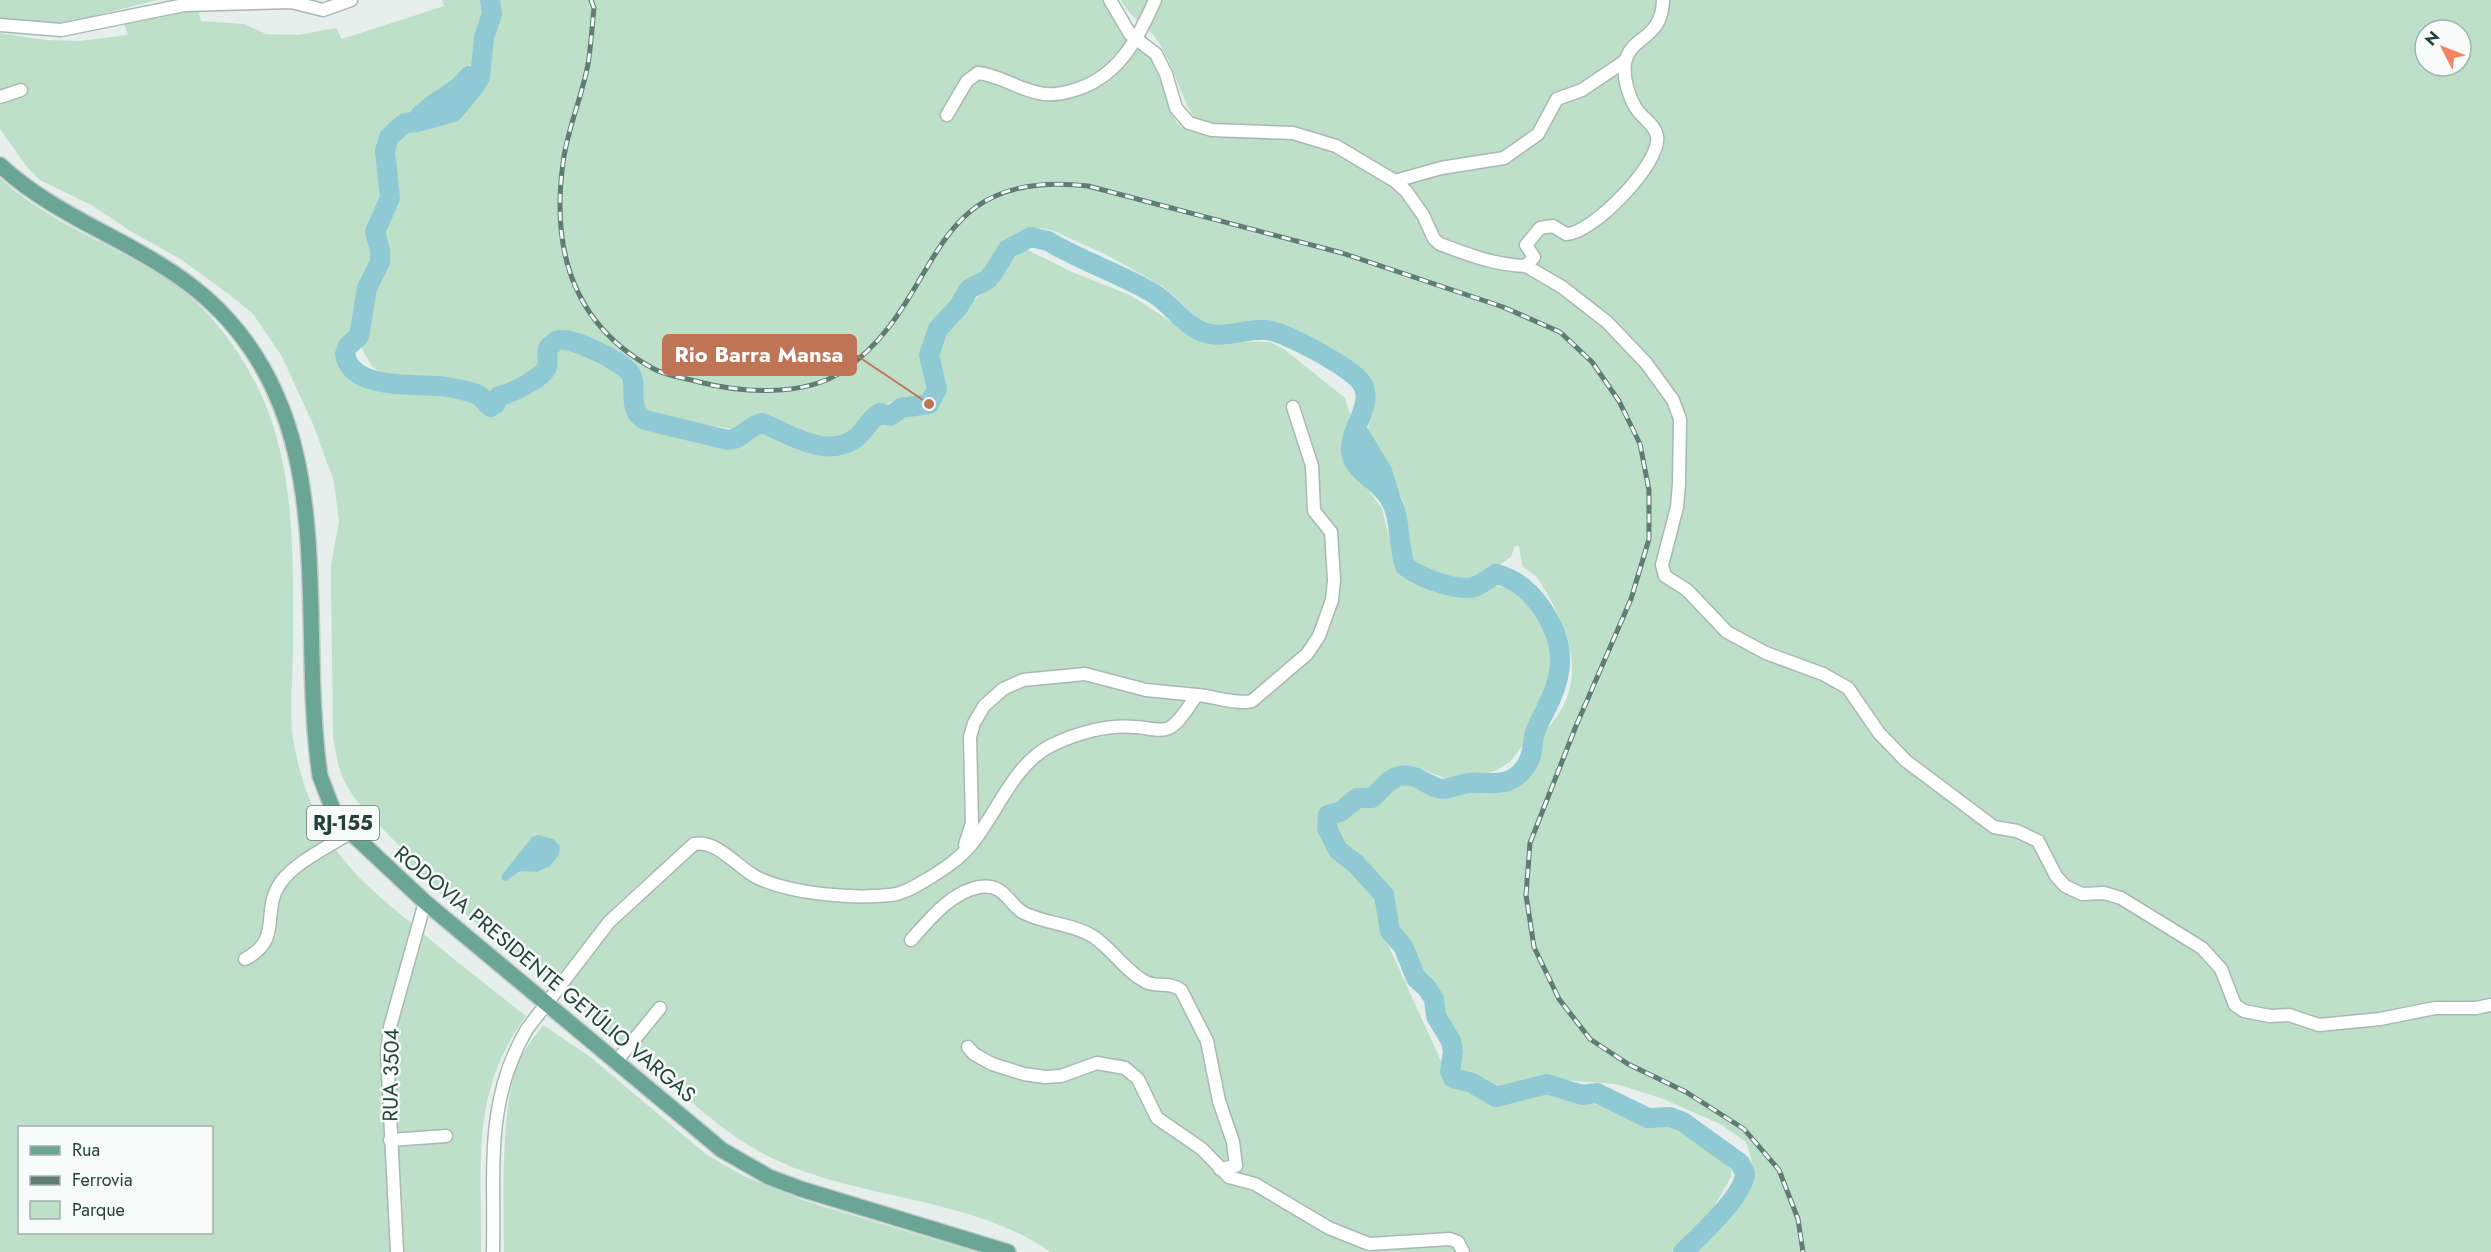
<svg xmlns="http://www.w3.org/2000/svg" width="2491" height="1252" font-family="Jost,sans-serif">
  <style>
    .green { fill: #bfe0c8; fill-rule: evenodd }
    .water { fill: #8ec9d4 }
    .lines { fill: none; stroke-linecap: round; stroke-linejoin: round }
    .river { stroke: #8ec9d4; stroke-width: 20 }
    .minor-casing { stroke: #a8b8b2; stroke-width: 15 }
    .major-casing { stroke: #c2cac8; stroke-width: 18 }
    .minor { stroke: #fff; stroke-width: 12 }
    .major { stroke: #6aa596; stroke-width: 15 }
    .rail-casing { stroke: #5f7d75; stroke-width: 5 }
    .rail { stroke: #f7fbf9; stroke-width: 3; stroke-dasharray: 9; stroke-linecap: butt }
    .labels { text-anchor: middle; dominant-baseline: central; stroke-width: 5; stroke-linejoin: round; paint-order: stroke }
    .shield { fill: #f7fbf9; stroke: #637a73; stroke-width: 1.5 }
    .shield-label { font-size: 20px; font-weight: bold; fill: #24423a }
    .street-label { font-size: 21px; fill: #24423a; stroke: #f7fbf9 }
    .leader { fill: none; stroke: #c07456; stroke-width: 2 }
    .callout-dot { fill: #c07456; stroke: #f7fbf9; stroke-width: 2 }
    .callout { fill: #c07456; stroke: #c07456; stroke-width: 2 }
    .callout-label { font-size: 22px; text-anchor: middle; font-weight: bold; fill: #fff }
  </style>
  <rect width="100%" height="100%" fill="#e6efeb"/>
  <!-- green -->
  <g class="green">
    <polygon points="0,0 157,0 56,26 0,23"/>
    <path d="M 442,0 L 485,0 L 485,13 L 477,36 L 475,57 L 470,66 L 458,81 L 429,98 L 412,116 L 392,127 L 379,146 L 386,196 L 370,231 L 374,260 L 360,287 L 356,324 L 339,353 L 339,358 L 351,374 L 371,385 L 469,396 L 491,411 L 503,400 L 546,378 L 552,365 L 554,348 L 560,344 C 580,344 607,362 623,374 C 628,389 627,405 637,419 C 648,433 709,440 728,443 L 735,443 L 761,428 C 794,442 828,467 862,440 C 868,436 871,428 877,423 C 881,420 885,422 890,420 C 894,419 897,415 902,415 C 914,414 927,419 936,408 C 958,379 933,370 938,348 C 943,321 978,299 997,280 C 1008,269 1012,255 1028,250 L 1072,272 L 1130,295 L 1193,336 L 1214,341 L 1270,342 L 1284,349 L 1345,398 L 1350,414 L 1343,453 L 1355,474 L 1382,508 L 1396,567 L 1403,576 L 1412,583 L 1425,588 L 1467,596 L 1495,586 L 1512,588 L 1519,593 L 1544,630 L 1549,642 L 1552,675 L 1534,712 L 1527,740 L 1510,762 L 1499,769 L 1484,775 L 1444,778 L 1421,769 L 1399,772 L 1370,790 L 1349,794 L 1325,810 L 1318,827 L 1337,860 L 1363,881 L 1376,898 L 1387,942 L 1450,1081 L 1494,1102 L 1526,1095 L 1550,1094 L 1603,1106 L 1648,1125 L 1670,1127 L 1699,1142 L 1722,1158 L 1732,1171 L 1731,1177 L 1707,1219 L 1672,1252 L 1050,1252 C 971,1195 849,1200 764,1154 C 722,1132 686,1096 649,1066 C 572,1002 496,938 418,876 C 410,868 409,857 401,848 C 383,827 359,809 346,784 C 338,770 336,753 333,738 L 331,587 L 331,565 L 339,522 L 334,481 L 313,424 L 281,355 L 253,314 L 231,296 L 182,260 L 132,232 L 93,206 L 40,180 L 27,167 L 0,129 L 0,33 L 45,40 L 79,41 L 128,35 L 122,18 L 198,9 L 201,21 L 244,24 L 266,34 L 298,35 L 336,28 L 342,39 L 444,6 Z"/>
    <path d="M 499,0 L 1104,0 C 1121,20 1141,39 1154,62 C 1170,89 1160,128 1201,134 C 1200,121 1192,116 1187,105 C 1177,83 1170,58 1155,37 C 1144,23 1129,17 1121,0 L 2491,0 L 2491,1252 L 1694,1252 C 1711,1236 1745,1200 1751,1178 C 1754,1167 1750,1152 1746,1142 L 1720,1124 L 1661,1098 L 1616,1084 L 1561,1080 L 1498,1090 L 1463,1073 L 1459,1068 L 1450,1028 L 1440,1014 L 1435,991 L 1416,967 L 1398,933 L 1392,910 L 1391,893 L 1360,860 L 1343,851 L 1331,826 L 1334,818 L 1344,815 L 1352,804 L 1371,804 L 1381,799 L 1400,780 L 1415,782 L 1438,793 L 1472,785 L 1499,789 L 1520,779 L 1541,754 L 1541,735 C 1593,684 1571,633 1539,580 C 1535,573 1527,572 1522,565 L 1519,546 L 1515,546 L 1511,557 L 1480,579 L 1473,581 L 1453,581 L 1411,566 L 1404,549 L 1404,504 L 1368,432 L 1373,388 L 1349,359 L 1334,349 L 1313,341 L 1267,326 L 1231,331 L 1209,328 L 1162,286 L 1107,255 L 1054,231 L 1041,228 L 1005,239 L 989,266 L 966,282 L 951,304 L 933,324 L 925,351 L 930,384 L 922,398 C 912,402 901,397 891,402 C 871,411 856,437 835,441 C 806,445 799,425 780,421 C 772,419 760,417 753,420 C 745,423 741,429 732,429 L 650,414 C 629,404 643,389 637,373 C 629,352 565,321 550,341 C 543,349 540,356 543,366 L 539,370 L 492,396 L 466,385 L 387,378 L 372,366 L 361,347 L 368,315 L 368,297 L 384,260 L 384,232 L 393,206 L 395,184 L 391,144 L 402,130 L 416,129 L 454,118 L 480,89 L 488,71 L 489,55 L 500,19 ZM 2425,30 L 2461,30 L 2461,66 L 2425,66 Z"/>
    <path d="M 0,178 C 48,223 111,243 165,278 C 203,301 235,343 255,382 C 297,462 293,558 293,645 C 293,673 290,703 292,731 C 296,765 310,808 328,837 C 348,871 376,894 405,918 C 444,952 485,984 526,1016 C 470,1092 482,1163 481,1252 L 0,1252 ZM 20,1128 L 212,1128 L 212,1232 L 20,1232 Z"/>
    <path d="M 543,1025 L 589,1056 L 707,1155 L 744,1176 L 802,1200 L 976,1252 L 504,1252 C 504,1203 499,1096 522,1055 C 528,1044 536,1035 543,1025 Z"/>
  </g>
  <!-- water -->
  <polygon class="water" points="538,835 553,839 560,846 559,855 550,866 537,872 520,871 506,881 502,880 502,875 532,837"/>
  <g class="lines">
    <!-- river -->
    <g class="river">
      <path d="M 490,0 L 492,14 L 484,37 L 480,77 L 474,87 L 453,112 L 417,122 L 405,123 L 389,137 L 385,151 L 390,198 L 375,232 L 380,250 L 380,262 L 367,288 L 359,336 L 348,346 L 345,354 C 351,390 413,384 438,386 C 450,387 463,390 474,393 C 483,395 484,403 491,407 L 495,404 L 499,396 C 510,394 543,378 547,367 C 549,361 546,355 548,348 C 552,345 554,341 559,340 C 572,337 623,362 630,373 C 639,385 625,408 645,420 L 728,440 C 742,440 749,425 762,423 C 790,434 823,458 853,440 C 864,434 868,420 880,413 L 890,416 L 901,408 L 929,404 L 937,389 L 929,355 L 938,329 L 959,306 L 969,289 L 987,280 L 993,273 L 1008,249 L 1031,237 L 1048,241 C 1081,261 1121,274 1153,293 C 1171,304 1184,325 1203,332 C 1223,340 1246,328 1266,330 C 1284,331 1350,367 1361,382 C 1376,403 1349,429 1351,451 C 1353,472 1378,480 1388,496 C 1402,516 1397,543 1405,566 C 1418,577 1449,588 1467,588 C 1479,588 1487,579 1496,574 C 1522,580 1540,602 1551,624 C 1567,655 1560,682 1545,711 C 1541,719 1536,727 1534,736 C 1532,747 1533,756 1526,766 C 1509,790 1492,781 1469,783 C 1459,784 1447,791 1438,788 C 1424,784 1416,773 1400,776 C 1388,778 1381,791 1372,798 L 1357,798 L 1340,812 L 1328,815 L 1327,828 L 1338,850 L 1356,864 L 1384,895 L 1390,931 L 1403,946 L 1416,978 L 1427,988 L 1434,999 L 1436,1016 L 1451,1041 L 1453,1052 L 1450,1071 L 1453,1078 L 1472,1083 L 1496,1097 L 1547,1084 L 1582,1095 L 1597,1093 L 1648,1118 L 1670,1117 L 1683,1122 L 1740,1163 L 1745,1173 C 1745,1194 1698,1238 1683,1252"/>
      <path d="M 415,122 C 431,100 455,96 469,76"/>
      <polyline points="1357,430 1382,471 1390,497"/>
    </g>
    <defs>
      <g id="minor">
        <path d="M 1110,0 L 1130,34 L 1156,54 L 1166,74 L 1176,108 L 1189,123 L 1212,130 L 1293,133 L 1336,146 L 1395,181 L 1406,191 L 1423,215 L 1434,239 L 1440,244 C 1469,255 1495,265 1526,266 L 1534,257 L 1526,245 L 1540,228 L 1553,226 L 1566,234 C 1591,235 1662,163 1657,136 C 1655,125 1644,119 1638,111 C 1629,99 1623,78 1625,63 C 1630,35 1662,41 1663,0"/>
        <polyline points="0,25 61,30 184,5 291,2 323,10 351,0"/>
        <polyline points="0,97 21,90"/>
        <path d="M 947,115 L 967,81 L 978,73 C 1000,75 1017,89 1039,93 C 1050,96 1060,94 1071,91 C 1117,79 1137,41 1155,0"/>
        <polyline points="1395,181 1441,168 1504,158 1538,134 1557,99 1582,90 1625,61"/>
        <polyline points="1526,266 1562,287 1607,322 1646,363 1673,400 1680,419 1679,484 1677,507 1662,565 1665,576 1687,590 1727,632 1766,653 1823,674 1848,688 1879,733 1906,761 1994,827 2017,831 2038,841 2056,876 2065,886 2082,894 2104,893 2121,898 2202,948 2221,969 2235,1005 2244,1011 2270,1016 2289,1015 2319,1025 2380,1019 2435,1008 2476,1008 2491,1005"/>
        <polyline points="965,845 972,823 970,737 974,723 984,706 1003,689 1023,680 1085,674 1146,690 1197,695"/>
        <path d="M 911,940 C 929,920 951,892 979,887 C 1006,883 1008,905 1024,913 C 1046,924 1074,924 1094,937 C 1113,950 1126,972 1146,982 C 1158,988 1169,981 1181,990 L 1207,1041 L 1219,1101 L 1233,1142 L 1236,1166 L 1220,1169"/>
        <path d="M 245,959 C 284,939 260,911 281,882 C 297,861 328,847 350,833"/>
        <polyline points="968,1047 974,1054 992,1064 1024,1074 1045,1077 1061,1076 1097,1063 1125,1068 1138,1079 1157,1118 1202,1149 1229,1177 1255,1184 1329,1228 1369,1244 1450,1239 1458,1242 1463,1252"/>
        <polyline points="615,1063 660,1008"/>
        <polyline points="390,1140 446,1136"/>
        <polyline points="397,1252 387,1053 390,1027 425,902"/>
        <path d="M 493,1252 C 495,1171 484,1102 527,1029 L 609,922 L 694,844 C 718,840 737,867 756,877 C 790,894 852,899 890,895 C 904,894 919,884 931,877 C 945,868 959,859 970,846 C 997,814 1013,764 1052,745 C 1077,733 1108,724 1135,727 C 1145,727 1162,733 1171,727 C 1182,720 1189,705 1197,695 C 1213,696 1238,705 1252,701 L 1307,654 L 1319,636 L 1332,600 L 1334,580 L 1331,532 L 1314,511 L 1312,466 L 1293,407"/>
      </g>
      <path id="major" d="M 0,165 C 60,221 143,243 205,297 C 346,421 296,612 320,776 L 333,810 L 347,829 L 425,902 L 722,1150 L 769,1177 L 801,1189 L 1008,1252"/>
    </defs>
    <!-- minor casing -->
    <use href="#minor" class="minor-casing"/>
    <!-- major casing -->
    <use href="#major" class="major-casing"/>
    <!-- minor -->
    <use href="#minor" class="minor"/>
    <!-- major -->
    <use href="#major" class="major"/>
    <defs>
      <path id="rail" d="M 591,0 L 594,8 C 592,27 591,46 588,64 C 582,97 567,130 563,163 C 551,251 573,325 654,369 C 667,376 685,378 699,382 C 742,393 805,397 843,371 C 947,300 919,167 1088,186 L 1342,253 L 1503,307 L 1560,332 L 1592,362 L 1619,401 L 1640,444 L 1649,490 L 1649,539 L 1631,599 L 1576,726 L 1530,843 L 1526,895 L 1534,947 L 1559,999 L 1590,1039 L 1628,1064 L 1686,1092 L 1744,1129 L 1779,1170 L 1798,1219 L 1803,1252"/>
    </defs>
    <!-- rail casing -->
    <use href="#rail" class="rail-casing"/>
    <!-- rail -->
    <use href="#rail" class="rail"/>
  </g>
  <g class="labels">
    <!-- shield labels -->
    <rect class="shield" x="307" y="806" width="72" height="34" rx="4.5"/>
    <g class="shield-label">
      <text x="343" y="823">RJ-155</text>
    </g>
    <!-- street labels -->
    <g class="street-label">
      <text transform="translate(545 974) rotate(40)">RODOVIA PRESIDENTE GETÚLIO VARGAS</text>
      <text transform="translate(391 1075) rotate(-89)">RUA 3504</text>
    </g>
  </g>
  <!-- callouts -->
  <path class="leader" d="M929 404L856 355"/>
  <circle class="callout-dot" cx="929" cy="404" r="6"/>
  <rect class="callout" x="663" y="335" width="193" height="40" rx="6"/>
  <g class="callout-label">
    <text x="759" y="362">Rio Barra Mansa</text>
  </g>
  <!-- legend -->
  <rect x="18" y="1126" width="195" height="108" fill="#f7fbf9" stroke="#a3b1ad" stroke-width="1.5"/>
  <rect x="30" y="1146" width="30" height="9" fill="#6aa596" stroke="#a3b1ad" stroke-width="1.5"/>
  <text x="72" y="1156" font-size="18" fill="#24423a">Rua</text>
  <rect x="30" y="1176" width="30" height="9" fill="#5f7d75" stroke="#a3b1ad" stroke-width="1.5"/>
  <text x="72" y="1186" font-size="18" fill="#24423a">Ferrovia</text>
  <rect x="30" y="1201" width="30" height="18" fill="#bfe0c8" stroke="#a3b1ad" stroke-width="1.5"/>
  <text x="72" y="1216" font-size="18" fill="#24423a">Parque</text>
  <!-- north arrow -->
  <g transform="translate(2443 48) rotate(312)"><circle r="28" fill="#f7fbf9" stroke="#a3b1ad" stroke-width="1.5"/>
  <path d="M0-4.5L10 22L0 15L-10 22Z" fill="#f4845f"/>
  <text y="-9" font-size="16" font-weight="bold" text-anchor="middle" fill="#24423a">N</text>
  </g>
</svg>
